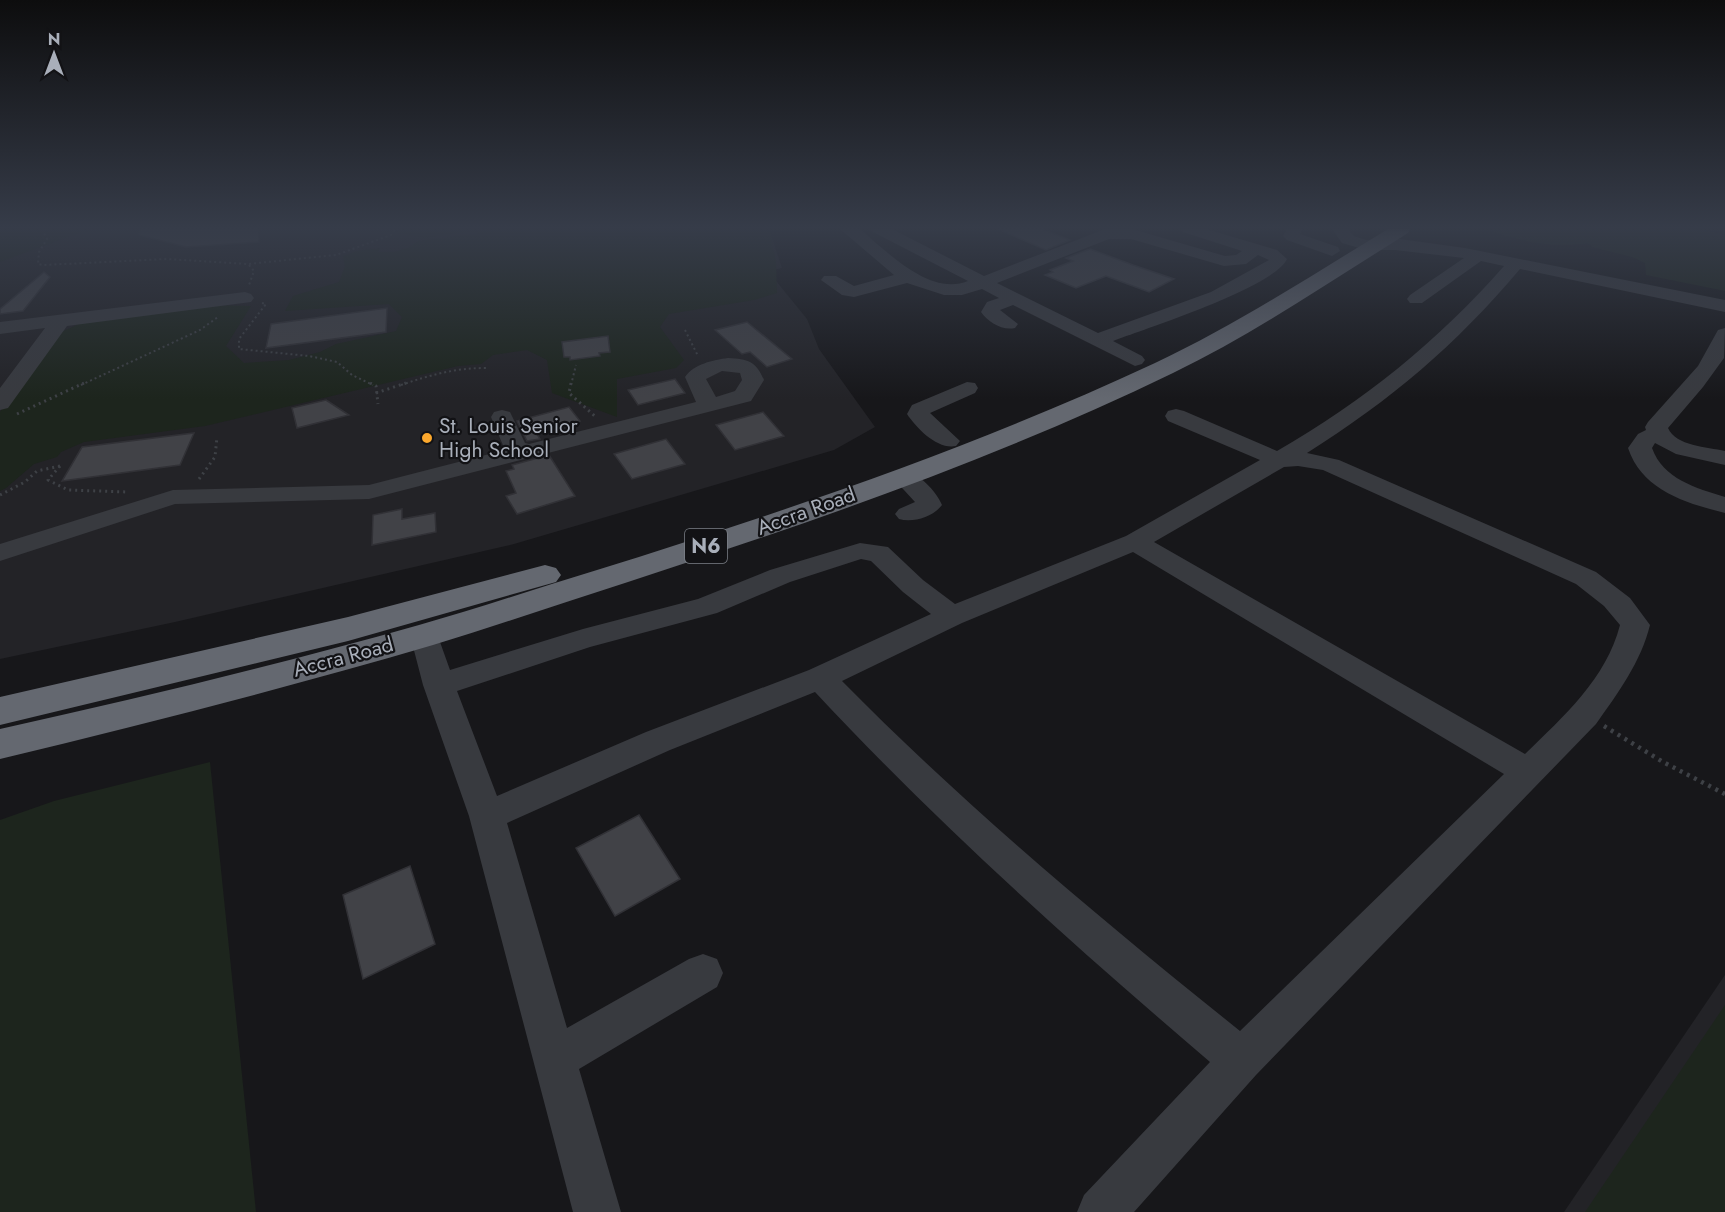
<svg xmlns="http://www.w3.org/2000/svg" width="1725" height="1212" font-family="Jost,sans-serif">
  <style>
    .built { fill: #232327 }
    .green { fill: #1d251d }
    .building { fill: #414247; stroke: #313136; stroke-width: 1.5 }
    .lines { fill: none; stroke-linecap: round; stroke-linejoin: round }
    .path-far2 { stroke: #3e4146; stroke-width: 2; stroke-dasharray: 2 3; stroke-linecap: butt }
    .path-far1 { stroke: #3e4146; stroke-width: 3; stroke-dasharray: 2 4; stroke-linecap: butt }
    .path { stroke: #3e4146; stroke-width: 4.5; stroke-dasharray: 3 5; stroke-linecap: butt }
    .minor { fill: #383a3f; fill-rule: evenodd }
    .highway { fill: #646870; fill-rule: evenodd }
    .poi-dot { fill: #fca82d; stroke: #121215; stroke-width: 2 }
    .labels { text-anchor: middle; dominant-baseline: central; stroke-width: 4.5; stroke-linejoin: round; paint-order: stroke }
    .shield { fill: #121215; stroke: #7c8088; stroke-width: 1.5 }
    .shield-label { font-size: 20px; font-weight: bold; fill: #a9afba }
    .poi-label { font-size: 21px; fill: #a9afba; stroke: #121215; text-anchor: start }
    .street-label { font-size: 21px; fill: #a9afba; stroke: #121215 }
  </style>
  <rect width="100%" height="100%" fill="#17171a"/>
  <!-- built -->
  <g class="built">
    <polygon points="0,229 769,229 782,268 768,271 807,319 819,349 875,427 834,450 514,544 175,622 0,659"/>
    <polygon points="1725,975 1725,1212 1564,1212"/>
  </g>
  <!-- green -->
  <g class="green">
    <polygon points="0,229 90,229 0,262"/>
    <polygon points="402,229 481,229 425,238 399,233"/>
    <polygon points="490,229 770,229 776,263 777,293 754,300 669,314 660,327 684,360 676,368 617,379 617,417 552,393 547,360 527,350 493,355 481,364 458,366 205,426 84,442 61,452 57,457 34,464 6,488 0,491 0,412 15,386 55,335 81,323 201,305 251,306 226,346 244,363 289,360 320,352 336,344 396,331 402,317 389,304 285,311 293,296 339,282 345,266 343,256 357,251 380,248 378,252 394,252 408,248 418,241 475,234"/>
    <path d="M 1484,229 L 1700,229 L 1725,235 L 1725,291 L 1646,275 L 1645,263 L 1632,257 L 1592,247 L 1590,244 C 1579,243 1569,246 1558,245 C 1533,244 1508,237 1484,229 Z"/>
    <polygon points="210,762 256,1212 0,1212 0,820 54,801"/>
    <polygon points="1725,1005 1725,1212 1585,1212"/>
  </g>
  <!-- building -->
  <g class="building">
    <polygon points="140,229 259,229 259,242 186,247 139,235"/>
    <polygon points="998,229 1042,229 1070,240 1046,250"/>
    <polygon points="1090,249 1133,265 1174,279 1149,292 1106,276 1076,288 1045,275 1053,272 1050,270 1073,261 1066,258"/>
    <polygon points="44,272 50,277 23,311 0,314 0,309"/>
    <polygon points="387,308 386,332 266,348 271,324"/>
    <polygon points="747,322 792,359 767,367 750,352 742,354 715,330"/>
    <polygon points="608,336 610,352 599,353 600,356 570,360 570,357 564,357 562,342"/>
    <polygon points="675,379 685,393 638,405 628,390"/>
    <polygon points="326,400 349,415 297,428 292,408"/>
    <polygon points="569,407 580,421 537,434 540,439 527,441 517,421"/>
    <polygon points="763,412 784,436 735,450 716,425"/>
    <polygon points="194,433 180,465 62,481 82,447"/>
    <polygon points="666,439 685,464 632,479 614,454"/>
    <polygon points="549,455 575,496 517,514 506,496 516,493 506,471 514,469 512,465"/>
    <polygon points="402,509 402,519 435,513 436,532 372,545 373,515"/>
    <polygon points="639,815 680,879 615,916 576,848"/>
    <polygon points="410,866 435,944 363,979 343,895"/>
  </g>
  <g class="lines">
    <!-- path-far2 -->
    <g class="path-far2">
      <polyline points="46,229 44,233 47,239 39,252 38,264 43,265 167,259 248,264 336,255 391,235 395,229"/>
      <polyline points="249,265 254,271 249,285"/>
      <polyline points="262,303 266,304 239,339 239,349 309,356 337,362 352,375 373,385"/>
      <polyline points="685,330 698,356"/>
      <polyline points="81,385 200,330 218,317"/>
      <path d="M 401,385 C 430,375 455,368 486,368"/>
      <polyline points="571,385 576,365"/>
    </g>
    <!-- path-far1 -->
    <g class="path-far1">
      <polyline points="370,383 376,386 378,404"/>
      <polyline points="571,383 569,393 597,418"/>
      <polyline points="376,393 406,383"/>
      <polyline points="17,414 84,383"/>
      <polyline points="60,466 48,480 68,490 128,492"/>
      <polyline points="199,479 215,457 217,437"/>
      <polyline points="0,495 25,482 37,471 60,466"/>
    </g>
    <!-- path -->
    <polyline class="path" points="1604,726 1663,762 1725,794"/>
    <!-- minor -->
    <g class="minor">
      <path d="M 840,229 C 845,229 854,228 859,229 C 865,232 872,240 877,244 C 901,264 935,294 968,281 L 873,232 L 871,229 L 892,229 L 984,276 L 1105,229 L 1132,229 L 1225,256 L 1236,255 L 1242,251 L 1183,232 L 1181,229 L 1206,229 L 1277,250 L 1287,259 C 1273,288 1147,328 1113,341 L 1142,356 L 1145,360 L 1142,364 L 1135,366 L 1013,305 L 1000,310 L 1018,324 L 1015,328 C 1002,331 988,322 981,312 L 987,302 L 999,298 L 982,289 L 962,295 L 944,295 L 907,283 L 854,297 L 842,295 L 821,280 L 824,276 L 836,276 L 854,286 L 894,275 ZM 1109,239 L 1131,239 L 1224,266 L 1246,264 L 1258,255 L 1269,260 L 1211,292 L 1098,333 L 997,283 Z"/>
      <polygon points="1287,229 1303,229 1300,234 1338,247 1340,251 1332,256 1287,240 1283,236"/>
      <path d="M 1332,229 L 1348,229 L 1354,236 L 1366,240 L 1400,239 L 1465,248 L 1725,300 L 1725,312 L 1520,269 C 1456,345 1391,400 1307,453 L 1339,460 L 1596,572 L 1630,598 L 1650,625 C 1641,662 1618,693 1596,724 L 1256,1075 L 1134,1212 L 1077,1212 L 1084,1195 L 1210,1062 C 1072,944 938,824 815,692 L 670,750 L 507,823 L 567,1028 L 689,959 L 703,954 L 717,959 L 723,973 L 717,987 L 579,1069 L 621,1212 L 573,1212 L 469,816 L 423,685 L 410,635 L 415,628 L 425,625 L 435,628 L 450,670 L 583,629 L 698,599 L 770,570 L 860,543 L 888,547 L 923,580 L 955,604 L 1126,536 L 1260,460 L 1168,421 L 1165,416 L 1168,411 L 1176,409 L 1184,411 L 1277,451 C 1364,401 1438,341 1504,266 L 1481,261 L 1422,303 L 1410,303 L 1407,299 L 1410,295 L 1464,258 L 1395,250 L 1366,250 L 1342,243 ZM 1298,466 L 1323,470 L 1576,584 L 1604,606 L 1620,625 C 1606,679 1564,716 1525,754 L 1154,542 L 1284,467 ZM 1133,552 L 1504,774 L 1240,1031 C 1102,920 966,807 842,681 L 962,623 ZM 861,559 L 871,561 L 903,592 L 931,614 L 809,670 L 646,732 L 497,796 L 457,691 L 590,647 L 717,613 L 790,582 Z"/>
      <polygon points="245,292 251,294 254,298 251,302 67,326 8,408 0,410 0,388 45,328 0,334 0,322"/>
      <path d="M 1725,328 L 1724,358 L 1703,387 L 1668,428 C 1676,446 1707,447 1725,451 L 1725,465 L 1676,454 L 1655,443 L 1652,448 C 1663,479 1696,488 1725,497 L 1725,513 C 1685,503 1642,490 1628,448 L 1638,434 L 1646,430 L 1645,427 L 1648,422 L 1698,366 L 1718,330 Z"/>
      <path d="M 728,358 C 748,359 756,361 764,380 L 751,401 L 369,499 L 175,504 L 0,561 L 0,544 L 173,490 L 369,485 L 505,450 L 491,417 L 494,412 L 502,410 L 510,412 L 525,443 L 529,444 L 696,402 L 685,377 C 694,364 713,360 728,358 ZM 722,371 L 740,373 L 742,380 L 735,391 L 716,397 L 706,379 Z"/>
      <path d="M 967,382 L 975,383 L 978,388 L 975,393 L 930,413 L 960,441 L 956,446 C 938,450 917,429 907,414 L 912,405 Z"/>
      <path d="M 904,470 C 919,473 936,491 942,505 C 933,517 913,523 899,519 L 895,514 L 899,509 L 915,502 L 892,477 L 895,472 Z"/>
    </g>
    <!-- highway -->
    <g class="highway">
      <path d="M 1388,229 L 1410,229 L 1408,233 C 1331,281 1255,333 1173,373 C 998,458 813,522 628,582 C 563,603 498,625 433,645 C 290,687 145,724 0,759 L 0,729 C 140,698 281,664 419,625 C 479,608 538,588 597,570 C 787,511 975,447 1155,363 C 1236,325 1312,275 1388,229 Z"/>
      <polygon points="545,565 556,568 561,575 556,582 348,641 0,725 0,697 348,617"/>
    </g>
  </g>
  <!-- sky -->
  <linearGradient id="sky" x2="0" y2="1"><stop stop-color="#0d0d0e"/><stop offset="0.57" stop-color="#363c49"/><stop offset="1" stop-color="#363c49" stop-opacity="0"/></linearGradient>
  <rect width="1725" height="399" fill="url(#sky)"/>
  <!-- markers -->
  <circle class="poi-dot" cx="427" cy="438" r="6"/>
  <g class="labels">
    <!-- shield labels -->
    <rect class="shield" x="685" y="529" width="42" height="34" rx="4.5"/>
    <g class="shield-label">
      <text x="706" y="546">N6</text>
    </g>
    <!-- poi labels -->
    <g class="poi-label">
      <text x="439" y="426">St. Louis Senior<tspan x="439" dy="24">High School</tspan></text>
    </g>
    <!-- street labels -->
    <g class="street-label">
      <text transform="translate(806 511) rotate(-20)">Accra Road</text>
      <text transform="translate(343 657) rotate(-15)">Accra Road</text>
    </g>
  </g>
  <!-- north arrow -->
  <g transform="translate(54 54)" stroke="#121215" stroke-width="4.5" paint-order="stroke">
  <path d="M0-4.5L10 22L0 15L-10 22Z" fill="#a9afba"/>
  <text y="-9" font-size="16" font-weight="bold" text-anchor="middle" fill="#a9afba">N</text>
  </g>
</svg>
